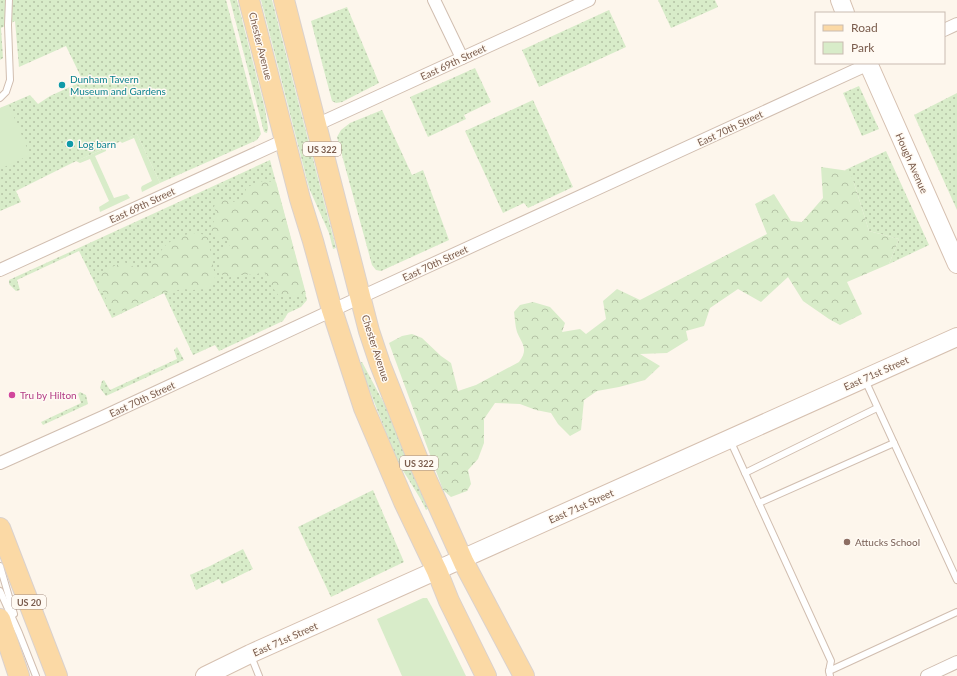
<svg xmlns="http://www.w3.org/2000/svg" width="957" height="676" font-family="Lato,sans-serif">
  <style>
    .grass { fill: url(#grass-dots) }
    .forest { fill: url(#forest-crowns) }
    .green { fill: #d8ecc9 }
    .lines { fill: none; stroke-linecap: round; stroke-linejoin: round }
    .lane-casing { stroke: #d1beb0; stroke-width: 8 }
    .street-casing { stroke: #d1beb0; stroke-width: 14 }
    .secondary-casing { stroke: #d6c0b0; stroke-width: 20 }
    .primary-casing { stroke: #dad1cd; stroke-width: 22 }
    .lane { stroke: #fff; stroke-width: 6 }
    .street { stroke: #fff; stroke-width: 12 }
    .secondary { stroke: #fff; stroke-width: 18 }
    .primary { stroke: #fbd9a5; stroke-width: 20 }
    .culture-dot { fill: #0f9aa8; stroke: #fffaf3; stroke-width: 1.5 }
    .hotel-dot { fill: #d1479c; stroke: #fffaf3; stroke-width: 1.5 }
    .education-dot { fill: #8d6e63; stroke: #fffaf3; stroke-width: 1.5 }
    .labels { text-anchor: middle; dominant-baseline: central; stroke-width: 3; stroke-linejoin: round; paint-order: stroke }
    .shield { fill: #fffaf3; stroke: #a28b7f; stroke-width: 1 }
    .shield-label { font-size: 9px; font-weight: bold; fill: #7a5c4d }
    .street-label { font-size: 10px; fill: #7a5c4d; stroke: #fffaf3 }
    .culture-label { font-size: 10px; fill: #0d838f; stroke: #fffaf3; text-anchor: start }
    .hotel-label { font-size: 10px; fill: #b23c85; stroke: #fffaf3; text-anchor: start }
    .education-label { font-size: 10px; fill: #785e54; stroke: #fffaf3; text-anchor: start }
  </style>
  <defs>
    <pattern id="grass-dots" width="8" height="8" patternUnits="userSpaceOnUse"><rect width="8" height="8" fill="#d8ecc9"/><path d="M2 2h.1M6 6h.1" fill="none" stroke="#b4c2a5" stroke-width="1.8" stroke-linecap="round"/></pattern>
    <pattern id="forest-crowns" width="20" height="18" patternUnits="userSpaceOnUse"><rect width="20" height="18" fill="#d8ecc9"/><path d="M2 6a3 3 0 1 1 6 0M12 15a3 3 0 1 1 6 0" fill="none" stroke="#b4c2a5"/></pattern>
  </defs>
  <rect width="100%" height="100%" fill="#fdf6ec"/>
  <!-- grass -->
  <g class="grass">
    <polygon points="0,0 226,0 261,134 257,140 160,183 137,134 72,163 16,191 21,202 0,211 0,108 30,95 38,104 50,96 83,81 66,46 19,67 15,21 1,28 3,58 0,60"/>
    <polygon points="230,0 237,0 265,109 268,128 267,133 264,132"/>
    <polygon points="261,0 272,0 336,248 333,249 329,233 309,188"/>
    <polygon points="658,0 715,0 718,7 671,28"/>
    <polygon points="347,7 379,83 342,102 336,103 332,101 311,21"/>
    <polygon points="609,10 626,47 539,87 522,50"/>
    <polygon points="475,68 491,102 464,115 466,119 428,137 410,97"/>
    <polygon points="859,86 879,129 862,136 843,93"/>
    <polygon points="957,93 957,210 914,115"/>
    <polygon points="533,100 573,187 528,208 524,203 503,213 465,131"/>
    <polygon points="382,110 412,175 423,170 449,240 381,271 376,270 372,265 337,137 341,130 350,123"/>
    <polygon points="886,151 929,245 889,264 899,239 869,231 854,183 845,170"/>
    <polygon points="270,160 307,300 301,307 288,313 283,321 219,351 215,345 193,355 164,293 112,318 79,251 17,280 20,290 16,291 9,284 9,280"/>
    <polygon points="177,347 184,360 106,396 100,388 102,381 104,380 110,390 177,359 174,350"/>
    <path d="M 362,362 L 387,409 L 429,508 L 426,510 C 418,492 405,476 396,458 L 359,363 Z"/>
    <polygon points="80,392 86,395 88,404 43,425 41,422 81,403 78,394"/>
    <polygon points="373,490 404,562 331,597 298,527"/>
    <polygon points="243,549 253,569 222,584 219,579 196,590 190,575 210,566"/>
  </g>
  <!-- forest -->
  <g class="forest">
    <path d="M 821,167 L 849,171 L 854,183 L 869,231 L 899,239 L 889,264 L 847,282 L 862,314 L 840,325 L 829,319 L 803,301 L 788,277 L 761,302 L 738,289 L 710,308 L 704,326 L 686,331 L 688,340 L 667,353 L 640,354 L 660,366 L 645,380 L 619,387 L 597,391 L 584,400 L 581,430 L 570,436 L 558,424 L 551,413 L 536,410 L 520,404 L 495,403 L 484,419 L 484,443 L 478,459 L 468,470 L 471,484 L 467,491 L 451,497 L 443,490 L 389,343 L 402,336 L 412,334 L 422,338 L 441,356 L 451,363 L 458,391 L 476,385 L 519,362 C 529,349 522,344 517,332 C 515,326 515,318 514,312 L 520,305 L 533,302 L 550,307 L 565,323 L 562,332 L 580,329 L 586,334 L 606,319 L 603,301 L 617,289 L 640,300 L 767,234 L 755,204 L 774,194 L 791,221 L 802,222 L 823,198 Z"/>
    <polygon points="263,181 276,182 306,294 292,297 279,296 269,283 264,271 255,275 238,274 225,279 219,269 221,253 233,242 218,238 210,229 217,215 214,207 216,201 227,198 233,202 242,199 247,187"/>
    <path d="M 193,233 L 208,235 C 209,250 214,264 215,279 L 206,289 L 193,290 L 183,289 L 164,293 L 117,313 L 110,308 L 99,283 L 100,272 L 124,262 L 139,269 L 148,269 C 155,262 159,252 166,245 C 174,238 183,235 193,233 Z"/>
  </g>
  <!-- green -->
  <g class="green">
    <polygon points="9,105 30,155 0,169 0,108"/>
    <polygon points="137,134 160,183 142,192 141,188 142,186 152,181 134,138 122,143 120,141"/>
    <polygon points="106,148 106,151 95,156 114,198 127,194 130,198 100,212 99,207 109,201 90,159 80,163 76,161"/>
    <polygon points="423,598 427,598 433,609 466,676 402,676 377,619"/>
  </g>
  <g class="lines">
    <defs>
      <g id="lane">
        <polyline points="0,98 6,92 10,80 8,25 9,0"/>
        <polyline points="865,380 957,580"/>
        <polyline points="730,440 831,661 829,671 830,676"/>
        <polyline points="745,473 877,408"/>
        <polyline points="759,503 894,443"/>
        <polyline points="0,566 14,614"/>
        <polyline points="0,591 19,633 36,676"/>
        <polyline points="251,656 259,676"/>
        <polyline points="829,671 957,612"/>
      </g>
      <g id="street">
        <polyline points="434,0 462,58"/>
        <polyline points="944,30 957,24"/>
        <polyline points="316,125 589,0"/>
        <polyline points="0,270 285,140"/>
        <polyline points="0,463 103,417 361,297 871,63"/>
        <polyline points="927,676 957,662"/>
      </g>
      <g id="secondary">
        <polyline points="840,0 845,13"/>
        <polyline points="868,63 957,264"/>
        <polyline points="205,676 250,654 957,337"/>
      </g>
      <g id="primary">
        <polyline points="249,0 300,199 313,241 332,310 364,408 404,502 437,571 449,601 486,676"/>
        <polyline points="284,0 369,331 380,364 420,465 464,563 524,676"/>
        <polyline points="0,528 57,676"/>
        <polyline points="0,619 19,676"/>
      </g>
    </defs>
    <!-- lane casing -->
    <use href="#lane" class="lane-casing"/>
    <!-- street casing -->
    <use href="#street" class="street-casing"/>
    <!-- secondary casing -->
    <use href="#secondary" class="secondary-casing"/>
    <!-- primary casing -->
    <use href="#primary" class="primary-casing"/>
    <!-- lane -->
    <use href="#lane" class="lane"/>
    <!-- street -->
    <use href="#street" class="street"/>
    <!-- secondary -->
    <use href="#secondary" class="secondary"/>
    <!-- primary -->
    <use href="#primary" class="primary"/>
  </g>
  <!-- markers -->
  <g class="culture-dot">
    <circle cx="62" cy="85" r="4"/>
    <circle cx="70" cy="144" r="4"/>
  </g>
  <circle class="hotel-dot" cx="12" cy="395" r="4"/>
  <circle class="education-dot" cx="847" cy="542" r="4"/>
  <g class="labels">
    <!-- shield labels -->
    <g class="shield">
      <rect x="303" y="142" width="38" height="14" rx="3"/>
      <rect x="400" y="456" width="38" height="14" rx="3"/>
      <rect x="12" y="595" width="34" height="14" rx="3"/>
    </g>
    <g class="shield-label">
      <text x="322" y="149">US 322</text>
      <text x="419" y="463">US 322</text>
      <text x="29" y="602">US 20</text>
    </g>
    <!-- street labels -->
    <g class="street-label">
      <text transform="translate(261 46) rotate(76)">Chester Avenue</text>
      <text transform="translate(453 62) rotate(-25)">East 69th Street</text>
      <text transform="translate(730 128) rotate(-25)">East 70th Street</text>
      <text transform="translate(912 163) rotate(66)">Hough Avenue</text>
      <text transform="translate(142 205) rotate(-25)">East 69th Street</text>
      <text transform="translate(435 263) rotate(-25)">East 70th Street</text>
      <text transform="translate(376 348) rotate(72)">Chester Avenue</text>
      <text transform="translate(876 373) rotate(-24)">East 71st Street</text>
      <text transform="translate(142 399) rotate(-25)">East 70th Street</text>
      <text transform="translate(581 506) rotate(-24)">East 71st Street</text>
      <text transform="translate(285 639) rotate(-24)">East 71st Street</text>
    </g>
    <!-- culture labels -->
    <g class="culture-label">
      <text x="70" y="79">Dunham Tavern<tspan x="70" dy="12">Museum and Gardens</tspan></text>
      <text x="78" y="144">Log barn</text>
    </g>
    <!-- hotel labels -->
    <g class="hotel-label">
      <text x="20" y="395">Tru by Hilton</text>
    </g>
    <!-- education labels -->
    <g class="education-label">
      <text x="855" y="542">Attucks School</text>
    </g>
  </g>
  <!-- legend -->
  <rect x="815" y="12" width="130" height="52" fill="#fffaf3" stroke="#cabbb1"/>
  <rect x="823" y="25" width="20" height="6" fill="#fbd9a5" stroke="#cabbb1"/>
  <text x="851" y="32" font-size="12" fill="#7a5c4d">Road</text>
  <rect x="823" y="42" width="20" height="12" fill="#d8ecc9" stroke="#cabbb1"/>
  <text x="851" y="52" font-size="12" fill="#7a5c4d">Park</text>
</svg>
